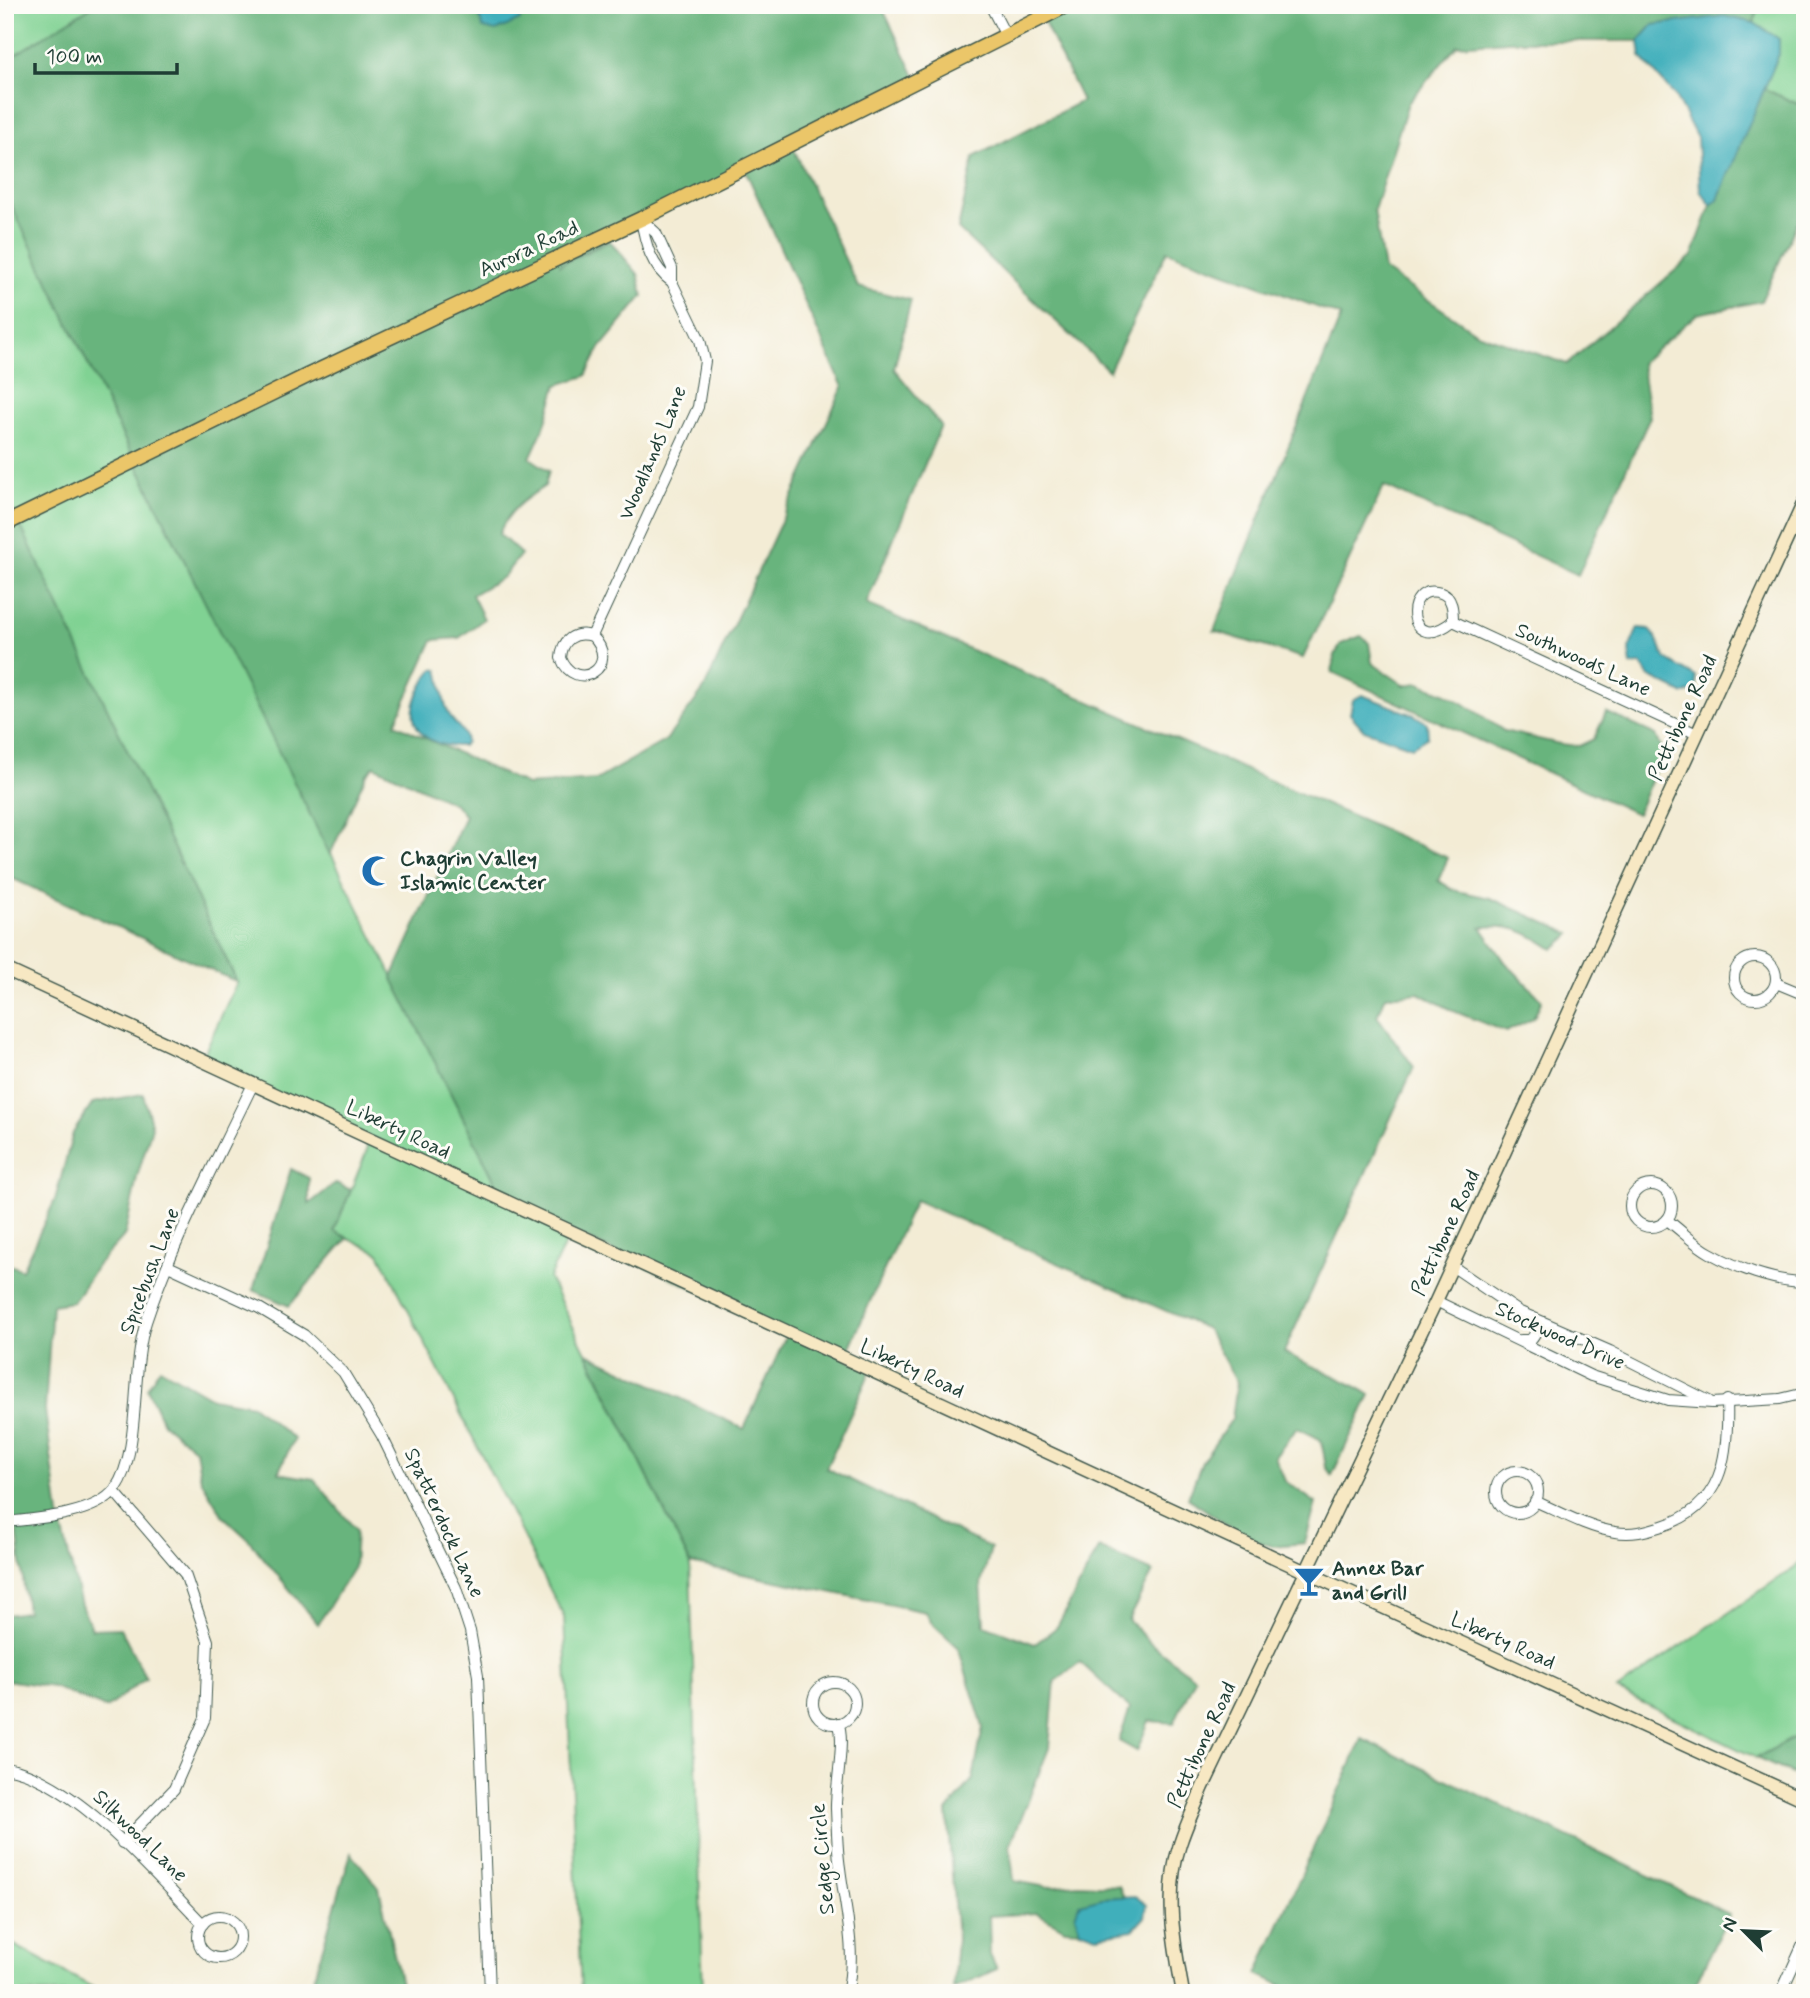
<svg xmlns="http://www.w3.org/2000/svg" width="1810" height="1998" font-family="Mynerve,sans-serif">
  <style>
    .green { fill: #80d293; stroke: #508864; stroke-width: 2 }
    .forest { fill: #68b47d; stroke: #447858; stroke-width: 2; fill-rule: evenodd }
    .water { fill: #40afbb; stroke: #307678; stroke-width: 2 }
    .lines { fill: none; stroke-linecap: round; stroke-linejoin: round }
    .street-casing { stroke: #3f574c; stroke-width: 12 }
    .secondary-casing { stroke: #3f574c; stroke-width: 15 }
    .primary-casing { stroke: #3f574c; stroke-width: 17 }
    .street { stroke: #fff; stroke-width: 10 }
    .secondary { stroke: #f7e8c3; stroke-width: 12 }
    .primary { stroke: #ebc669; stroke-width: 14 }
    .labels { text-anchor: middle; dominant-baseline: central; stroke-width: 6; stroke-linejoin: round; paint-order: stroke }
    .street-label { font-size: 21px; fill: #1f3d34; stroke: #fdfcf7 }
    .poi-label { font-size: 21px; font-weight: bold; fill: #1f3d34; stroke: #fdfcf7; text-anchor: start }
  </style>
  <rect width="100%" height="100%" fill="#fdfcf7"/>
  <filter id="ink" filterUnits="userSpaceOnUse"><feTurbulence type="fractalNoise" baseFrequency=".0143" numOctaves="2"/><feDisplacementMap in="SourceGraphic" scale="14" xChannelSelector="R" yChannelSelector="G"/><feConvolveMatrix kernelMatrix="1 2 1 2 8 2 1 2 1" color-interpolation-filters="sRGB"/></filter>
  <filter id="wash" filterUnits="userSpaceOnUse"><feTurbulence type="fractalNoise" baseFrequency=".00686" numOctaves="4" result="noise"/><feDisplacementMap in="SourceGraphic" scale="28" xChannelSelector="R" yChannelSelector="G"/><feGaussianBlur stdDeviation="1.57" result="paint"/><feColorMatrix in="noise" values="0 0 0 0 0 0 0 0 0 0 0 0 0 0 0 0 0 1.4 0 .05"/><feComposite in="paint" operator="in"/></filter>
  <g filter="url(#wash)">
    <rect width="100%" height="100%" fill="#f3ecd5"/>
    <!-- green -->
    <g class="green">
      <polygon points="7,5 94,5 5,61"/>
      <polygon points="1760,5 1805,5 1805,107 1764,89 1779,54 1779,39 1754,23"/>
      <polygon points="5,192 135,461 504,1200 571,1231 549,1278 690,1563 703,1993 581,1993 564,1617 379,1253 334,1231 366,1153 368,1137 201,1060 237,982 5,495"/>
      <polygon points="1805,1560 1805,1732 1756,1758 1617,1690"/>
      <polygon points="5,1940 103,1993 5,1993"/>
    </g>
    <!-- forest -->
    <g class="forest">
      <path d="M 94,5 L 881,5 L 917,80 L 791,143 L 858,287 L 911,300 L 894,369 L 941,426 L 866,604 L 1448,858 L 1438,881 L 1457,891 L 1490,898 L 1571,934 L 1553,949 C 1528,932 1512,924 1481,927 L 1506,963 L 1542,1000 L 1533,1019 L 1506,1032 L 1456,1012 L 1419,993 L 1386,996 L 1377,1016 L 1414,1067 L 1284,1352 C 1312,1368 1343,1377 1370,1395 L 1332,1475 L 1326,1467 L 1321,1440 L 1297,1428 L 1275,1457 L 1285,1481 L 1316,1503 L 1305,1543 L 1273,1546 L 1248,1539 L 1188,1498 L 1202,1462 L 1232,1419 L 1237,1383 L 1207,1329 L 915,1200 L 845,1358 L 871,1370 L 826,1468 L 991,1548 L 981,1584 L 984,1625 L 1035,1644 L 1057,1627 L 1099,1548 L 1153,1572 L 1128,1620 L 1149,1642 L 1195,1678 L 1174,1723 L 1149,1721 L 1137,1751 L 1119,1741 L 1130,1708 L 1080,1662 L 1055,1681 L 1049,1748 L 1010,1846 L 1014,1881 L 1047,1887 L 1078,1884 L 1119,1886 L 1124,1897 L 1102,1898 L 1075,1916 L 1080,1930 L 1065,1929 L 1037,1913 L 989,1916 L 990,1954 L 997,1969 L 953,1989 L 957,1939 L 947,1811 L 973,1779 L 983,1727 L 958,1647 L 931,1622 L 925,1612 L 690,1563 L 587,1353 L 744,1429 L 788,1332 L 505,1201 L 392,977 L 465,816 L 455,804 L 374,766 L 366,775 L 330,855 L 135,461 L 5,192 L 5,61 ZM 744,167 L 843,387 L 704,689 L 666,740 L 596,780 L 527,785 L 395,724 L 433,640 L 459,638 L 484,619 L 472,595 L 503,577 L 521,554 L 499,534 C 508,510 525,499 545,486 L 549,471 L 530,458 L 545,425 L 557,385 L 586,376 L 600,348 L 643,296 L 638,274 L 610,241 L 559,265 Z"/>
      <polygon points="1067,5 1556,5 1556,8 1596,8 1601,5 1758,7 1754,23 1724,16 1653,25 1639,41 1508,41 1457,45 1408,103 1374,210 1384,270 1477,333 1567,364 1692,256 1711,205 1718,199 1764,89 1805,107 1805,206 1761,301 1697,314 1641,363 1650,417 1578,575 1384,486 1303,658 1214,631 1341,316 1167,251 1109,371 958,229 974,157 1082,101 1042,18"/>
      <polygon points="5,495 17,518 237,982 5,875 5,611 10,608 5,599"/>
      <polygon points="1361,636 1369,643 1372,663 1404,685 1419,683 1444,693 1463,703 1504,731 1560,744 1579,746 1594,739 1606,712 1656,735 1663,752 1637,814 1332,672 1335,655 1341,644"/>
      <polygon points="143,1094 152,1127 137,1177 125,1235 99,1263 73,1302 52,1305 45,1410 59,1515 81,1605 92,1629 120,1628 146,1678 106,1708 53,1687 5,1680 5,1615 27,1612 16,1522 5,1522 5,1263 22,1270 55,1200 73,1133 93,1103"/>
      <polygon points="291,1169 309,1178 309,1204 336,1183 351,1190 334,1231 348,1238 289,1306 253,1290"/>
      <polygon points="160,1368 212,1398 252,1405 294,1439 278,1473 314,1479 356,1530 354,1567 318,1624 248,1539 223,1516 201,1480 196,1450 163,1423 147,1388"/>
      <polygon points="1805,1732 1805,1780 1756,1758"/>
      <polygon points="1362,1739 1729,1914 1691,1993 1298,1993 1257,1974"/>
      <polygon points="351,1853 379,1888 403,1993 309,1993"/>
    </g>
    <!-- water -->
    <g class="water">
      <polygon points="476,5 520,5 520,20 496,31 483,28"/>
      <polygon points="1724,16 1754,23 1779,39 1779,54 1718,199 1711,205 1700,191 1697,138 1675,96 1641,57 1639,41 1653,25"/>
      <polygon points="1638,628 1649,629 1655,636 1666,659 1696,677 1697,686 1691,692 1684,694 1648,676 1641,664 1631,665 1629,649"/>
      <path d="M 434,669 L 438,670 C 443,686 442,705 452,719 C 458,727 465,731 466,742 L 463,746 C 428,747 402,728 419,692 C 424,683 427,675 434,669 Z"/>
      <polygon points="1362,695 1414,715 1427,723 1428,737 1412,747 1364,730 1350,714 1353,700"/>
      <polygon points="1135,1896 1147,1905 1145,1917 1133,1930 1097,1936 1080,1930 1075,1916 1079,1904 1102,1898"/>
    </g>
  </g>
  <g filter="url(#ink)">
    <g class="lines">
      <defs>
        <g id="street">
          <polyline points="990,5 1006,36"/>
          <path d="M 1453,621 C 1405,659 1402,580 1441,593 C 1453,597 1453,611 1453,621 L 1697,734"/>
          <path d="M 592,636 C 574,631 562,640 561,658 C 575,695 623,666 592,636 L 698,407 L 705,361 L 700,340 L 672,282 L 672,268 L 656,233 L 641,219 C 645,243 651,267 672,282"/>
          <circle cx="1755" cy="978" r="21"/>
          <polyline points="1776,983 1805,995"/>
          <circle cx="1651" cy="1206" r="21"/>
          <path d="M 1667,1220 C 1681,1230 1695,1245 1710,1253 C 1737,1268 1772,1281 1803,1282"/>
          <polyline points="168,1266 259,1308 304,1335 343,1372 382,1436 456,1588 470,1631 478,1676 490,1993"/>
          <polyline points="1452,1266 1518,1311 1610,1351 1709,1401"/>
          <polyline points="1805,1287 1805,1266"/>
          <polyline points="1436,1301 1591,1376 1668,1400 1712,1403 1780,1399 1805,1393"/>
          <path d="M 1521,1340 L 1530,1340 C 1538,1333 1537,1325 1532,1317"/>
          <circle cx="1517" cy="1492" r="21"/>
          <polyline points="114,1491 185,1574 208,1641 205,1718 174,1789 122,1843"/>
          <path d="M 1535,1501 C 1560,1512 1588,1528 1615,1532 C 1632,1535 1646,1531 1662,1526 C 1723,1507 1729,1456 1727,1400"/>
          <path d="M 5,1522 C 35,1519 96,1515 115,1489 C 142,1450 130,1371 146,1322 C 173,1240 216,1162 253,1084"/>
          <circle cx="834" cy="1703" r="21"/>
          <path d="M 838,1723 C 846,1737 835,1788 836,1809 C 837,1829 837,1849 840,1868 C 845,1909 857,1951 847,1993"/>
          <path d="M 5,1768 C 74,1778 155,1875 203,1924"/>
          <circle cx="219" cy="1937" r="21"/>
          <polyline points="1781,1993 1805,1940"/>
        </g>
        <g id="secondary">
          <polyline points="5,969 1306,1572 1805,1800"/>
          <path d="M 1183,1993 C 1174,1944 1164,1892 1180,1844 C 1186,1825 1195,1807 1202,1789 L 1436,1301 L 1805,500"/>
        </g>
        <polyline id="primary" points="5,524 307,376 641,219 1067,5"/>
      </defs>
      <!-- street casing -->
      <use href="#street" class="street-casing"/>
      <!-- secondary casing -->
      <use href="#secondary" class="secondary-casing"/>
      <!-- primary casing -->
      <use href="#primary" class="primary-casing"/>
      <!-- street -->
      <use href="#street" class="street"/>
      <!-- secondary -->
      <use href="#secondary" class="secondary"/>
      <!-- primary -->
      <use href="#primary" class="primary"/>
    </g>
  </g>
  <!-- icons -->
  <defs>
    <symbol id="mosque-bare" viewBox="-9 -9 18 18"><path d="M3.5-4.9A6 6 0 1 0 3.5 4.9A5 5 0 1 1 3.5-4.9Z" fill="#1f6fb2" stroke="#fdfcf7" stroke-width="2.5" paint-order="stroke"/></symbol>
    <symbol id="bar-bare" viewBox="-9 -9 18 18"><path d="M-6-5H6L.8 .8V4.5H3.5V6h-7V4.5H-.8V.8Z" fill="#1f6fb2" stroke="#fdfcf7" stroke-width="2.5" paint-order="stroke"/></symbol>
  </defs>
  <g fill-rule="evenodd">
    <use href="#mosque-bare" x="355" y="849" width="44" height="44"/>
    <use href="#bar-bare" x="1287" y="1559" width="44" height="44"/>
  </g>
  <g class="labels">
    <!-- street labels -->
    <g class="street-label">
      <text transform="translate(529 249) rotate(-25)">Aurora Road</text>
      <text transform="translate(653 453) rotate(-67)">Woodlands Lane</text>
      <text transform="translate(1583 660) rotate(25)">Southwoods Lane</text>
      <text transform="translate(1683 718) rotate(-65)">Pettibone Road</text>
      <text transform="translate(398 1130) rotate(25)">Liberty Road</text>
      <text transform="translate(1446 1233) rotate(-65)">Pettibone Road</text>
      <text transform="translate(150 1271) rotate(-69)">Spicebush Lane</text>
      <text transform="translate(1560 1336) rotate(24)">Stockwood Drive</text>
      <text transform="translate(912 1369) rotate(25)">Liberty Road</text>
      <text transform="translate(444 1523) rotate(65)">Spatterdock Lane</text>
      <text transform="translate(1503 1641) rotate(24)">Liberty Road</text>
      <text transform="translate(1202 1745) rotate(-65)">Pettibone Road</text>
      <text transform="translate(140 1836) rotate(44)">Silkwood Lane</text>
      <text transform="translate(823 1859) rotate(-95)">Sedge Circle</text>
    </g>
    <!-- poi labels -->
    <g class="poi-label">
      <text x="400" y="859">Chagrin Valley<tspan x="400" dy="24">Islamic Center</tspan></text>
      <text x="1332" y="1569">Annex Bar<tspan x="1332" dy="24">and Grill</tspan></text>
    </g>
  </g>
  <!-- margin -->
  <rect width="1810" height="1998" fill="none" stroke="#fdfcf7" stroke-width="28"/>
  <!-- north arrow -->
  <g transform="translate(1744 1931) rotate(294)" stroke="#fdfcf7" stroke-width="5" paint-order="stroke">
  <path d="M0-5L12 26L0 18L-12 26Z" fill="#1f3d34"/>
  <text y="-10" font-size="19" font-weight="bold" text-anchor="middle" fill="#1f3d34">N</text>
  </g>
  <!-- scale -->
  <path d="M35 63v10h142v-10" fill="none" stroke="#1f3d34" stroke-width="3.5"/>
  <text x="46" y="63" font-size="21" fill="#1f3d34" stroke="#fdfcf7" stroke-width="5" paint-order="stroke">100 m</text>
</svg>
